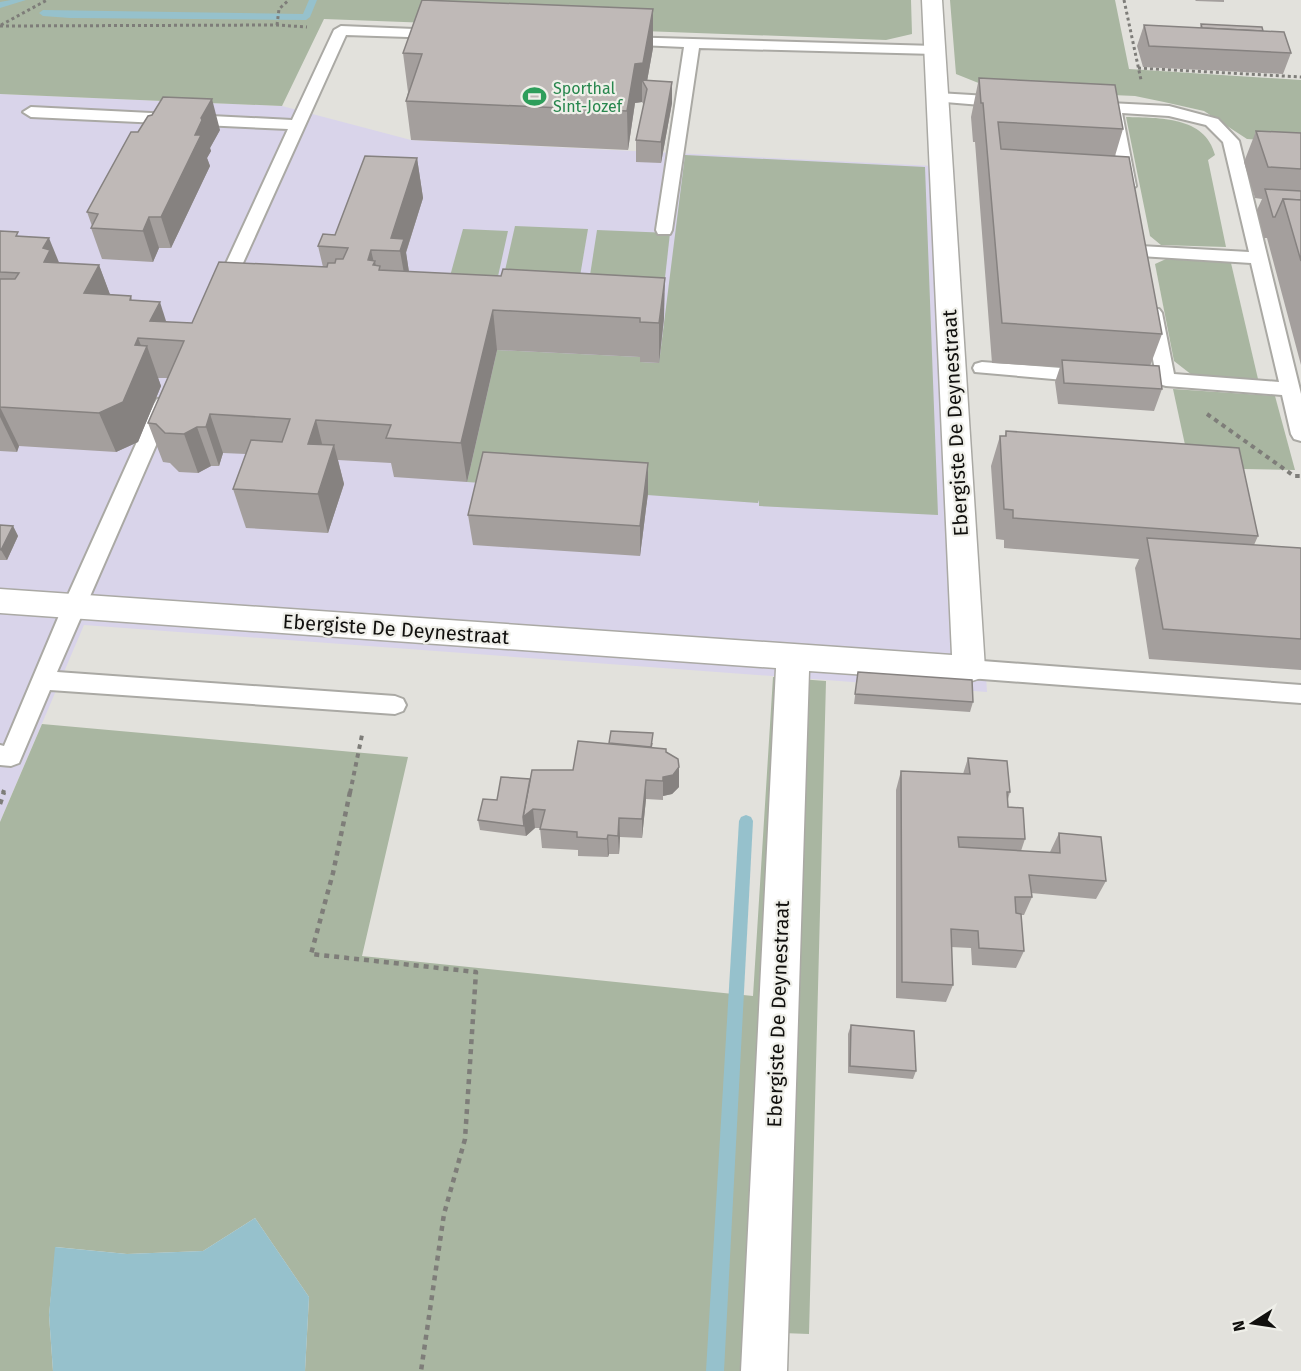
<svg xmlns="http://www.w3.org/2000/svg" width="1301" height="1371" font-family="'Fira Sans',sans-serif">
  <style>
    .education { fill: #d9d4ea }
    .green { fill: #a9b6a1 }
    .water { fill: #96c1cc }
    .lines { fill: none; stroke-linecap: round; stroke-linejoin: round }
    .stream { fill: #96c1cc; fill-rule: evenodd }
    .service-casing { stroke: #aaa9a4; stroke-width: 4 }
    .minor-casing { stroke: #aaa9a4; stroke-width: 3 }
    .path-far2 { stroke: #7e7d79; stroke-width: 3; stroke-dasharray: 3 3; stroke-linecap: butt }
    .path-far1 { stroke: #7e7d79; stroke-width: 4; stroke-dasharray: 4.5 4.5; stroke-linecap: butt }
    .path { stroke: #7e7d79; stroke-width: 4.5; stroke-dasharray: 5 5; stroke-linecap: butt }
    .service { fill: #fff; fill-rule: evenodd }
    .minor { fill: #fff; fill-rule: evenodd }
    .wall { fill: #a49f9d }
    .shaded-wall { fill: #868280 }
    .building { fill: #bfb9b7; stroke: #868280; stroke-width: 1.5 }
    .labels { text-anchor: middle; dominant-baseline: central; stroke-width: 4.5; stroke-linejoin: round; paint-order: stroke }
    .far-leisure-label { font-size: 16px; fill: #27864d; stroke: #efefe9; text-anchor: start }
    .street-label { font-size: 20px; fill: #11100e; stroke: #efefe9 }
  </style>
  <rect width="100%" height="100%" fill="#e2e1dc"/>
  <!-- education -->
  <polygon class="education" points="0,94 282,106 411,140 954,167 987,692 84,625 0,822"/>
  <!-- green -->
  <g class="green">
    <polygon points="0,0 911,0 912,34 886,40 324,19 282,106 0,94"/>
    <polygon points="950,0 1115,0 1129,69 1301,80 1301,142 1247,139 1204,111 1164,102 1135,96 996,90 956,74"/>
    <path d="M 1126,117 C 1159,118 1205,116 1215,155 L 1208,160 L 1226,247 L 1161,245 L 1150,236 Z"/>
    <polygon points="685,155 925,167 938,515 759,506 759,500 758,503 467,482 497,350 640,357 640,362 659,363"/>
    <polygon points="515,226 588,229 576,300 499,297"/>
    <polygon points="463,229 508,231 495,290 447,287"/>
    <polygon points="597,230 670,233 662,305 586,301"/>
    <polygon points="1166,259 1231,263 1258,379 1192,375 1174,361 1155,264"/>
    <polygon points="1173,389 1275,396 1295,470 1190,468"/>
    <polygon points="773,677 826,681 809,1334 752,1332 750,1371 305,1371 309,1297 255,1218 203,1251 127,1254 56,1247 49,1315 53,1371 0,1371 0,822 42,724 408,757 362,956 753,996"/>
  </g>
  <!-- water -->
  <polygon class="water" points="255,1218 309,1297 305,1371 53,1371 49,1315 55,1247 127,1254 203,1251"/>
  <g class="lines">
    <!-- stream -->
    <g class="stream">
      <polygon points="11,0 26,0 0,8 0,2"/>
      <polygon points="309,0 317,0 310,17 306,20 70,18 43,16 39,13 43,10 303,14"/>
      <polygon points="746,815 751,817 753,821 724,1371 706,1371 739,821 741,817"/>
    </g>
    <defs>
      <g id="service">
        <polygon points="341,26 439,30 446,34 439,38 346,35 238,274 226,274 223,270 288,129 31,117 23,112 31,107 292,120 334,30"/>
        <polygon points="622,37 935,46 942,50 935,54 699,48 672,230 670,234 658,234 656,230 684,47 617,44 615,41 617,38"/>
        <polygon points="938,93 1005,97 1013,102 1005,107 933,101 930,98"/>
        <polygon points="1089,102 1169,106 1218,119 1239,141 1301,394 1301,441 1294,439 1291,434 1282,395 1166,386 1159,384 1157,380 1144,313 1147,309 1159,309 1162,313 1174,374 1279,382 1251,263 1140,256 1134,255 1131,251 1134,247 1140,246 1249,252 1223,142 1206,125 1169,116 1122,113 1136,186 1128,191 1122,189 1107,113 1084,110 1081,107"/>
        <polygon points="982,362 1087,370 1094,372 1096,376 1094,380 1087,382 975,372 973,368 975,364"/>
        <polygon points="164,398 171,399 174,404 57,672 395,696 403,699 406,705 403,711 395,714 50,690 19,763 11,766 0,765 0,745 4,746 63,606 154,404 157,399"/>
        <polygon points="969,660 1301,685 1301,703 969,678 961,675 958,669 961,663"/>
      </g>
      <polygon id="minor" points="922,0 942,0 985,669 981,678 969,682 809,671 787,1371 741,1371 776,668 0,613 0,589 952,655"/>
    </defs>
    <!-- service casing -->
    <use href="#service" class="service-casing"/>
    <!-- minor casing -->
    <use href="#minor" class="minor-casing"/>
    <!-- path-far2 -->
    <g class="path-far2">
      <polyline points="1124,0 1141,80"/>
      <polyline points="1,25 47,0"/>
      <polyline points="277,25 279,9 289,0"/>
      <polyline points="0,26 277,25 307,27"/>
      <polyline points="1138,68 1301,77"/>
    </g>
    <!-- path-far1 -->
    <g class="path-far1">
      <polyline points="1207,414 1294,476 1301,476"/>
      <polyline points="3,793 4,790"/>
      <polyline points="350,793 362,735"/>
    </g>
    <!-- path -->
    <g class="path">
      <polyline points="350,792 333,873 311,954 476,972 465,1139 444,1214 421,1371"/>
      <polyline points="0,804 4,792"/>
    </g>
    <!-- service -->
    <use href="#service" class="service"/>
    <!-- minor -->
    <use href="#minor" class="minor"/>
  </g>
  <!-- wall -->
  <g class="wall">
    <polygon points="1195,0 1224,0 1224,2 1196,1"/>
    <polygon points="653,9 653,48 647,81 672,82 672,103 661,163 636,162 636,140 644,105 642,102 635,103 628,150 411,140 406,101 408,92 403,53"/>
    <polygon points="1201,24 1263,31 1291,53 1283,74 1143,67 1137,46 1144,25 1200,28"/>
    <polygon points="979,78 1123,129 1115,156 1162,334 1150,366 1162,389 1154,411 1058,404 1055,382 1060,367 992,363 975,142 973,142 971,117"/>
    <polygon points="220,130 210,148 211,151 207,158 210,166 171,248 159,248 153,262 102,259 91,228 92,226 87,212"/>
    <polygon points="1256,131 1301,133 1301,365 1267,238 1264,238 1257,210 1262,199 1255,198 1244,162"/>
    <polygon points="417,158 423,198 406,253 409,272 664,318 659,363 640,362 640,357 497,350 467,482 394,477 391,463 338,460 344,484 328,533 246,528 233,489 246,454 223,453 219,466 211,466 198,473 179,472 170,463 163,462 148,423 168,378 158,378 161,386 138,442 116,452 19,446 17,452 0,451 0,231 20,236 59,263 99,265 110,295 131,296 132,300 166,322 192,323 323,267 318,246 335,235"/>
    <polygon points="1006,431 1258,536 1254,545 1301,548 1301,670 1149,659 1135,568 1139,559 1004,548 1004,540 996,539 991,466 1000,436 1005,436"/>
    <polygon points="648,463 648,493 640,556 473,545 468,515"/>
    <polygon points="0,525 13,526 18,536 7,560 0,560"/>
    <polygon points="858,672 973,702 970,712 854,704"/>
    <polygon points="609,743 653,743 652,747 666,752 679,787 672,794 663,796 663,800 646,799 642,838 620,837 619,854 609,854 608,857 578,856 578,850 542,848 540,828 535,828 526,836 480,830 478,820 497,800 530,779 573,770"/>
    <polygon points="968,758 1010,792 1008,799 1008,807 1025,839 1021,851 1050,852 1059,833 1106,881 1096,899 1031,893 1032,897 1024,915 1021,915 1024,951 1016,968 972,965 971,948 951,947 953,985 946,1002 896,998 896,790 901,771 963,774"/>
    <polygon points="851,1025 916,1071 913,1079 848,1073 848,1034"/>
  </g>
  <!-- shaded-wall -->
  <g class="shaded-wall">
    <polygon points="653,9 653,48 646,87 642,80 642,102 635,103 628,150 627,111 635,64"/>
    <polygon points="672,82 672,103 661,163 661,142"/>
    <polygon points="212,99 220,130 210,148 211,151 207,158 210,166 171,248 161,217 195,135 201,118"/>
    <polygon points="417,158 423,198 406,252 410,279 407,290 400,251 391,238"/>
    <polygon points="149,217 159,248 153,262 143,231"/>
    <polygon points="49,238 65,277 44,262 43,248"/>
    <polygon points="371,250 374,263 375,261 382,301 368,260"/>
    <polygon points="99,265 114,305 84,293"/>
    <polygon points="665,278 664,318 659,363 659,323"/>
    <polygon points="160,302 172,340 150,321"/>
    <polygon points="493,310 497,350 467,482 461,443"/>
    <polygon points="138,338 144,353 147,346 161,386 138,442 116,452 99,413 135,345"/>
    <polygon points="0,407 19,446 17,452 0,417"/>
    <polygon points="210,414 223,453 219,466 206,427"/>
    <polygon points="316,420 326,459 308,444"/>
    <polygon points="197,427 211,466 198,473 184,434"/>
    <polygon points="334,445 344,484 328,533 318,494"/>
    <polygon points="648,463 648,493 640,556 640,526"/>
    <polygon points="13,526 18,536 7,560 1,550"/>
    <polygon points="679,767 679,787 672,794 663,796 663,800 663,777"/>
    <polygon points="646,780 646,799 642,838 642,819"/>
    <polygon points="533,809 535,828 526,836 523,817"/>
    <polygon points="619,818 620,837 619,854 618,836"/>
    <polygon points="608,835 609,854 608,857 607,839"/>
  </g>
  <!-- building -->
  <g class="building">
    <polygon points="422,0 653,9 643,63 635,64 627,111 406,101 422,54 403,53"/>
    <polygon points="1201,24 1262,27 1263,31 1202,28"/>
    <polygon points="1144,25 1284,32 1291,53 1149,46"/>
    <polygon points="979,78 1115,85 1123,129 998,122 1001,149 1129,157 1162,334 1002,323 983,103 981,103"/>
    <polygon points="642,80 672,82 661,142 636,140 647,89"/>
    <polygon points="163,97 212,99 201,118 202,120 195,135 201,135 161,217 149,217 143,231 91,228 98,214 87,212 131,132 138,132 148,116 152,115"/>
    <polygon points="1256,131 1301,133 1301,169 1268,167"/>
    <polygon points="365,156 417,158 391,238 404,239 400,251 371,250 368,260 375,261 373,265 380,266 379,270 501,276 503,269 665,278 659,323 640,322 640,318 493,310 461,443 386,438 391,425 316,420 308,444 334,445 318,494 233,489 251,440 282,442 290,419 210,414 206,427 197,427 184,434 165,433 156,424 148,423 184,341 138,338 135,345 147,346 123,402 99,413 0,407 0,279 15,279 19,273 0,272 0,231 18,232 16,236 49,238 43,248 50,250 44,262 99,265 84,293 131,296 130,300 160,302 150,321 192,323 219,262 327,267 328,263 335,263 336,259 343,259 348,248 318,246 323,234 335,235"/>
    <polygon points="1265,189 1301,191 1301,200 1283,199 1275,217 1273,217"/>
    <polygon points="1283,199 1301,200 1301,261"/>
    <polygon points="1062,360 1159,366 1162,389 1064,383"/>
    <polygon points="1006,431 1239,448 1258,536 1013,518 1013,510 1004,509 1000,436 1006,436"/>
    <polygon points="483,452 648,463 640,526 468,515"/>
    <polygon points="0,525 13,526 1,550 0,549"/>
    <polygon points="1147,538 1301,548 1301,639 1163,629"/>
    <polygon points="858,672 972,680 973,702 855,694"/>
    <polygon points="611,731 653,733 651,747 609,743"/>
    <polygon points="578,741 666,749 666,752 678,759 679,767 673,775 663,777 663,781 646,780 642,819 619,818 618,836 608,835 607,839 577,837 577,832 540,829 545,810 533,809 523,817 532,770 573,770"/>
    <polygon points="968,758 1007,761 1010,792 1007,792 1008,807 1023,808 1025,839 958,837 959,847 1060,853 1059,833 1101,837 1106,881 1029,875 1032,897 1015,897 1016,913 1021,914 1024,951 979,948 978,931 951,929 953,985 902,982 901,771 970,774"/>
    <polygon points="501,777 530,779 523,817 524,826 478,820 483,799 497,800"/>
    <polygon points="851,1025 914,1031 916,1071 850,1066"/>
  </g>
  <!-- icons -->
  <defs>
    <symbol id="stadium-bare" viewBox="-9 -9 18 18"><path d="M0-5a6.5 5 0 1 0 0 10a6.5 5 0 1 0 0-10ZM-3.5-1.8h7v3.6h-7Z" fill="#2e9e5b" stroke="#efefe9" stroke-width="2.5" paint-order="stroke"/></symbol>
  </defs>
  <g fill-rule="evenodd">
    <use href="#stadium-bare" x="518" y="80" width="33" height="33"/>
  </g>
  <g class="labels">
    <!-- far-leisure labels -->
    <g class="far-leisure-label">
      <text x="553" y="88">Sporthal<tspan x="553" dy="18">Sint-Jozef</tspan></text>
    </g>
    <!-- street labels -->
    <g class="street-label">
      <text transform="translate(955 423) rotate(-93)">Ebergiste De Deynestraat</text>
      <text transform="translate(396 629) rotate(4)">Ebergiste De Deynestraat</text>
      <text transform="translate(778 1014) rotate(-88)">Ebergiste De Deynestraat</text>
    </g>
  </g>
  <!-- north arrow -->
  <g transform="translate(1253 1323) rotate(258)" stroke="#efefe9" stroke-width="4.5" paint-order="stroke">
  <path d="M0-4.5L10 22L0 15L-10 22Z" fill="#11100e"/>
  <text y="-9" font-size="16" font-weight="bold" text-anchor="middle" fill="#11100e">N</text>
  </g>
</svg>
